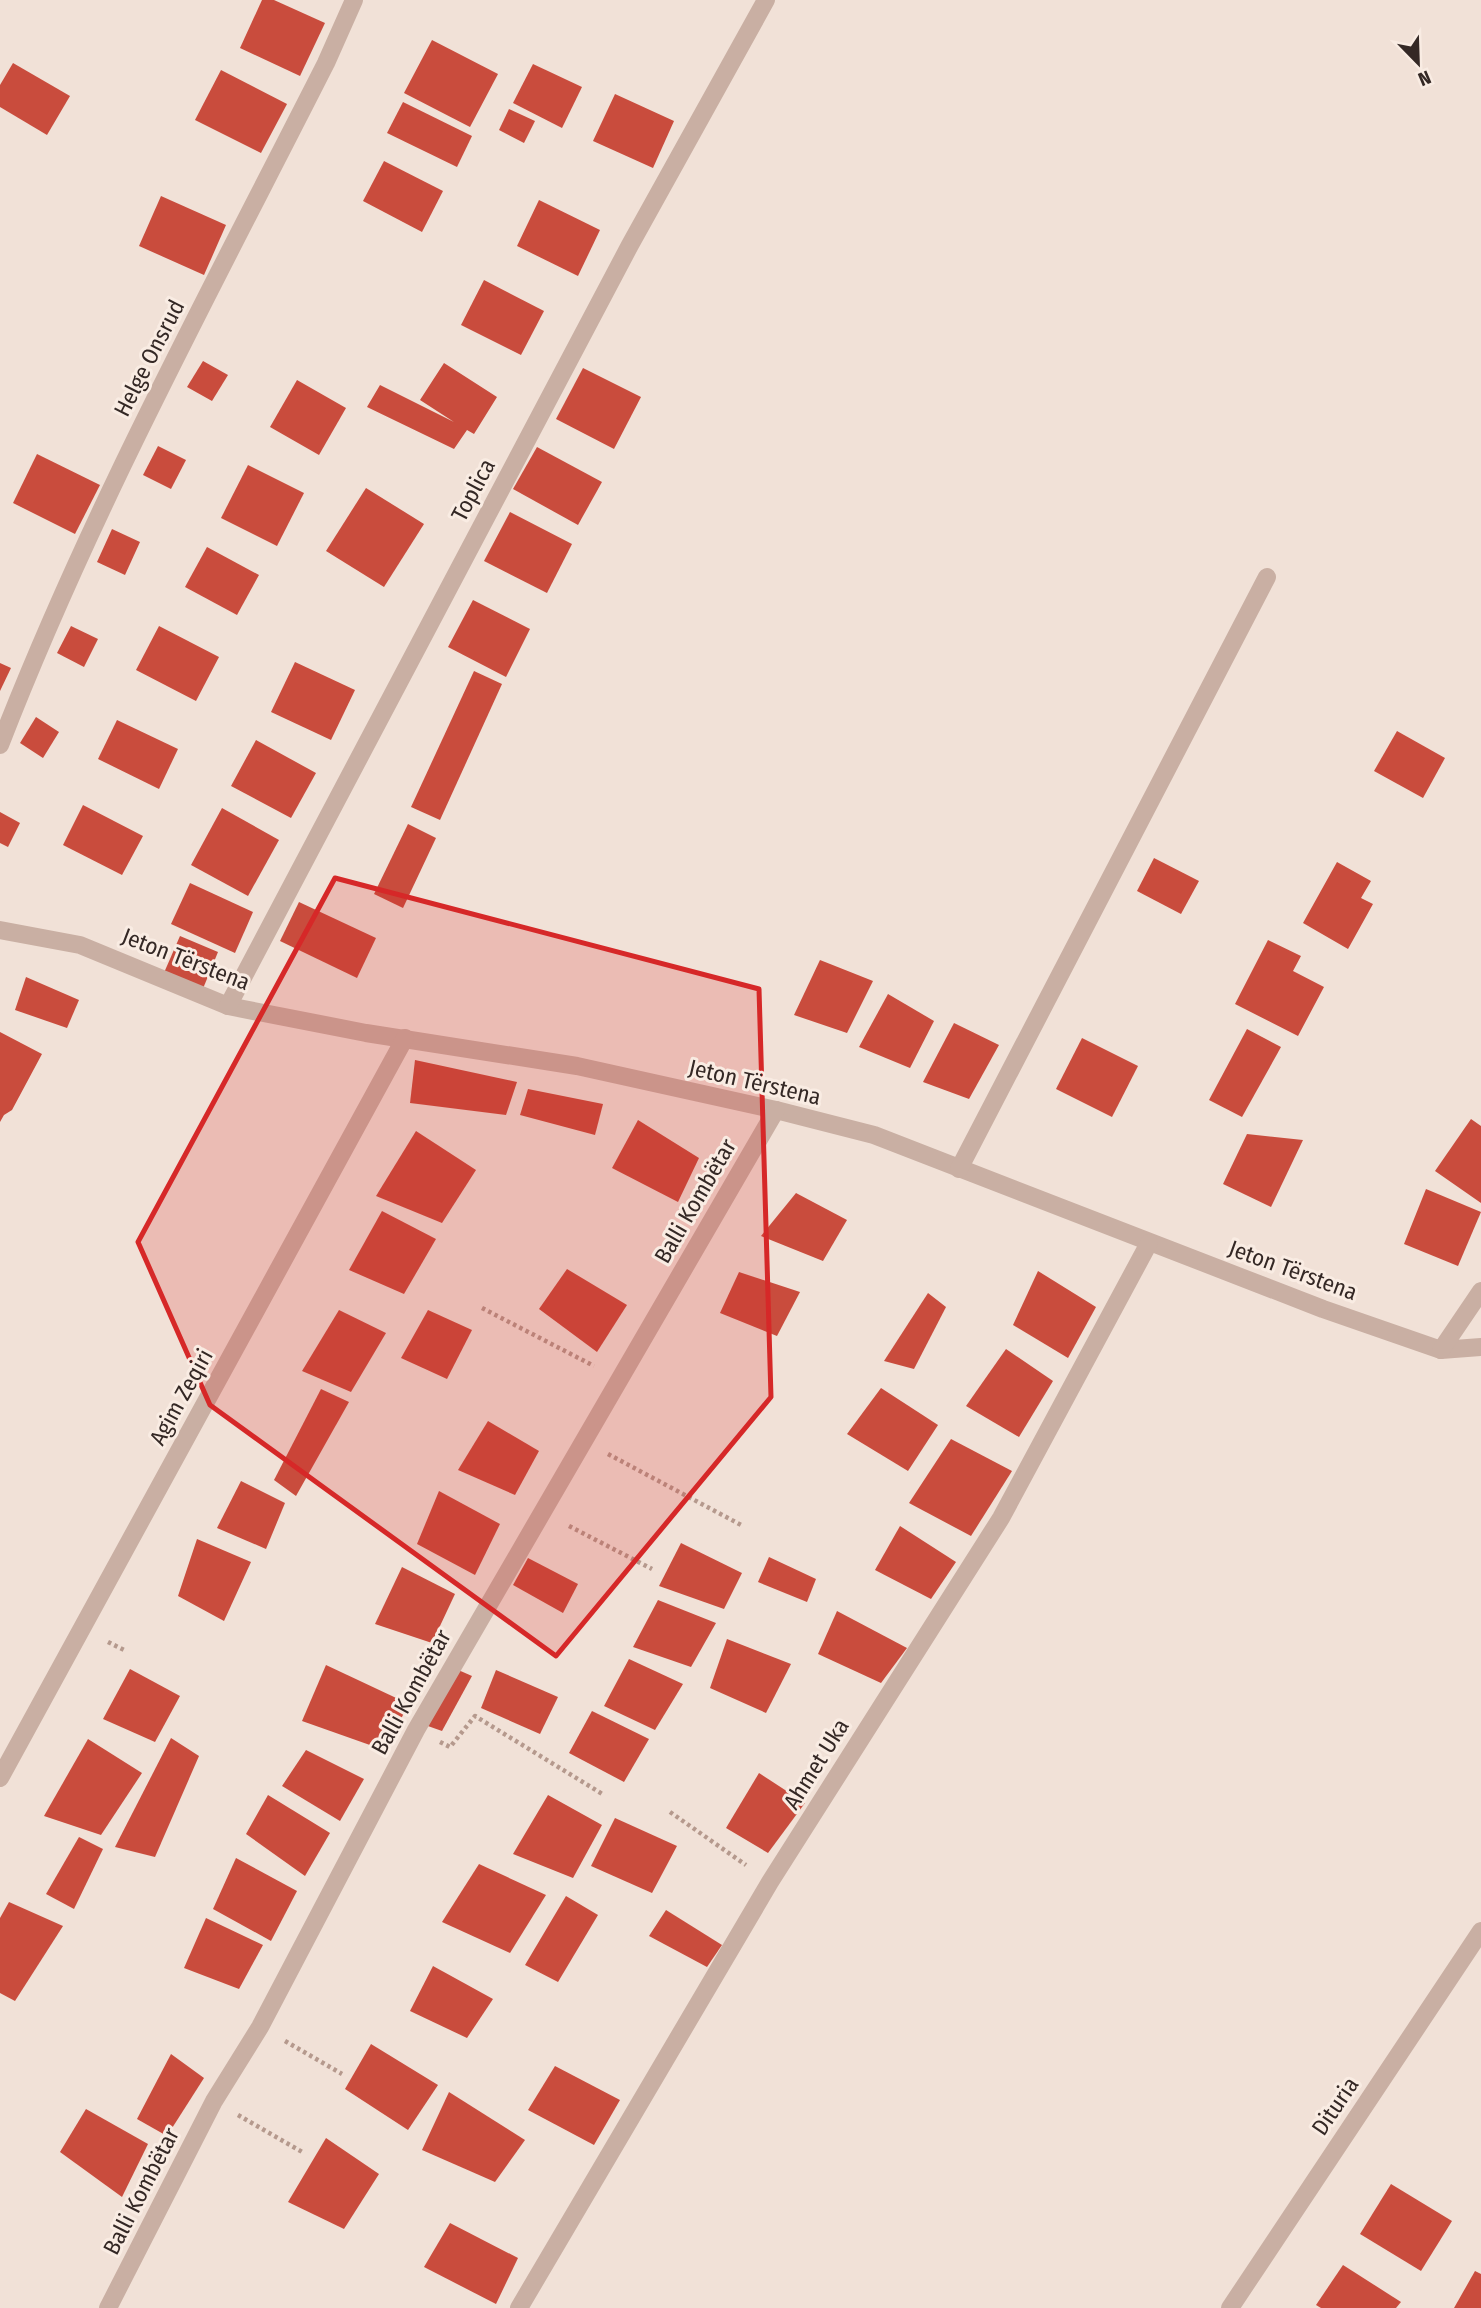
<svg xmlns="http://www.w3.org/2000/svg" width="1481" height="2308" font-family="'Fira Sans Condensed',sans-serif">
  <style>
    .building { fill: #c94c3d }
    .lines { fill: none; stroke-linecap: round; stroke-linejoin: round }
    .path { stroke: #b5998d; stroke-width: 4.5; stroke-dasharray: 3.5 3.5; stroke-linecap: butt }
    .minor { stroke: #c9afa3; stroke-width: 18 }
    .marked { fill: #d62828; fill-opacity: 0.2; stroke: #d62828; stroke-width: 5; stroke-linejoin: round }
    .labels { text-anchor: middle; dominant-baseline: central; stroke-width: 6; stroke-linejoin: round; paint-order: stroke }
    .street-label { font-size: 23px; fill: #342825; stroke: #f9ece3 }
  </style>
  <rect width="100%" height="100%" fill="#f1e1d7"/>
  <!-- building -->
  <g class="building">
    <polygon points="262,0 274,0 325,23 300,76 240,48"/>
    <polygon points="432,40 498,74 470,127 404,93"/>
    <polygon points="13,63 70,96 47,135 0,107 0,85"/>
    <polygon points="533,64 582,87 562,128 513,103"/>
    <polygon points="221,70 287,104 261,153 195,120"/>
    <polygon points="615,94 674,121 653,168 593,141"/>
    <polygon points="403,102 472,136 457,167 387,133"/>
    <polygon points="509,109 535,121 524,143 499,130"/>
    <polygon points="384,161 443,191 422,232 363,201"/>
    <polygon points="161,196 226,225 204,275 139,246"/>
    <polygon points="539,200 600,230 578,276 517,246"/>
    <polygon points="484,280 544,311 521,355 461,325"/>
    <polygon points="203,361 228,375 212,401 187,387"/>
    <polygon points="444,363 497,397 474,434 467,430 454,449 367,407 380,385 454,422 420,400"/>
    <polygon points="583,368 641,397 614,449 556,419"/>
    <polygon points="297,380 346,408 319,455 270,427"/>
    <polygon points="158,446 186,460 171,489 143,475"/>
    <polygon points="537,447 602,482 578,525 513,489"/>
    <polygon points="37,454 100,485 75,534 13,503"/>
    <polygon points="248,465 304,493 277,546 221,518"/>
    <polygon points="366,488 424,524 384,587 326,551"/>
    <polygon points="510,512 572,544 547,593 484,561"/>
    <polygon points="112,529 140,542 125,575 97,562"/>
    <polygon points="207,547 259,575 237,615 185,587"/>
    <polygon points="473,600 530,629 506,677 448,647"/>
    <polygon points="71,626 98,639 84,667 57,653"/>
    <polygon points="159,626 219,657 196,701 136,670"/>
    <polygon points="295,662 355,690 331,740 271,712"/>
    <polygon points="0,663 11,668 0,691"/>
    <polygon points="474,671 502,684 440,820 411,807"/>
    <polygon points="36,717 59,732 43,758 20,743"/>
    <polygon points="117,720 178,749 159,789 98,759"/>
    <polygon points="1397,731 1445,758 1423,798 1374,771"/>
    <polygon points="256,740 316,773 291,818 231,786"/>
    <polygon points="83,805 143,836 122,875 63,845"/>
    <polygon points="222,808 279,840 248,896 191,865"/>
    <polygon points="0,812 20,823 8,847 0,843"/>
    <polygon points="408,824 436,838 403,908 374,894"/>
    <polygon points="1154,858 1199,881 1181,914 1137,891"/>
    <polygon points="1337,862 1371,881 1361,898 1373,904 1348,949 1303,923"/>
    <polygon points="190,883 253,912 235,953 171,924"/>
    <polygon points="299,902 376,938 357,978 280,941"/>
    <polygon points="180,936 218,952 202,991 163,975"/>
    <polygon points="1268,940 1301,956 1293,971 1324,987 1298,1036 1235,1004"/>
    <polygon points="820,960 873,981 847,1033 794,1015"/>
    <polygon points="26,977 79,1000 67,1028 15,1010"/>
    <polygon points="888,994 934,1021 910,1068 859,1047"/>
    <polygon points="954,1023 999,1045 969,1099 923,1082"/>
    <polygon points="1247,1029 1281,1047 1242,1117 1209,1100"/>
    <polygon points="0,1032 42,1054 12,1110 4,1115 0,1122"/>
    <polygon points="1082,1038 1138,1066 1112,1117 1056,1089"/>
    <polygon points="415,1060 517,1082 506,1115 410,1103"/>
    <polygon points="528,1089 603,1104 595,1135 520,1115"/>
    <polygon points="1471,1119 1481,1126 1481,1203 1435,1171"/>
    <polygon points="638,1120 699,1158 678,1202 612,1168"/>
    <polygon points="416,1131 476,1170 442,1223 376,1196"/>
    <polygon points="1247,1134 1303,1140 1271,1207 1223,1184"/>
    <polygon points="1426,1189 1481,1212 1458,1266 1404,1244"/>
    <polygon points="796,1193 847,1220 823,1261 761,1236"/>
    <polygon points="382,1211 436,1239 404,1294 349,1270"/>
    <polygon points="567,1269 627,1305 597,1352 539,1309"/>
    <polygon points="1038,1271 1096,1307 1068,1358 1013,1325"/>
    <polygon points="739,1272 800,1292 777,1336 720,1313"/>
    <polygon points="928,1293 946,1307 914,1369 884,1361"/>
    <polygon points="339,1310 386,1333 351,1392 302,1371"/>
    <polygon points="428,1310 472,1330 447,1379 401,1358"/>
    <polygon points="1006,1349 1053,1381 1019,1437 966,1406"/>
    <polygon points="881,1388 938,1425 908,1471 847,1434"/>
    <polygon points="321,1389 349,1402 296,1496 274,1480"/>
    <polygon points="488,1421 539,1451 515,1495 458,1470"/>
    <polygon points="951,1439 1012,1471 971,1536 909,1503"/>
    <polygon points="241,1481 285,1503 266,1549 217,1528"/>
    <polygon points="439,1491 500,1524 475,1575 417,1544"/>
    <polygon points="900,1526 956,1562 931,1599 875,1570"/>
    <polygon points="197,1539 251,1562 224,1621 178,1596"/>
    <polygon points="681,1543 742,1573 724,1609 659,1586"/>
    <polygon points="769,1557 816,1579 807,1602 758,1582"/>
    <polygon points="528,1558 578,1584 563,1613 513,1585"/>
    <polygon points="402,1567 455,1594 432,1643 375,1624"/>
    <polygon points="658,1600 716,1623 691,1667 633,1647"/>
    <polygon points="837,1611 907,1648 881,1683 818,1654"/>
    <polygon points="727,1639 791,1664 766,1713 710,1688"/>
    <polygon points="629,1659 683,1684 655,1730 604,1706"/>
    <polygon points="326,1665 409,1704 384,1750 302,1721"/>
    <polygon points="130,1669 180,1696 155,1742 103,1719"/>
    <polygon points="456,1669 472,1676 442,1731 425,1725"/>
    <polygon points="496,1670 558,1697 540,1734 481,1708"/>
    <polygon points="592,1711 649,1739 624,1782 569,1753"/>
    <polygon points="171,1738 199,1756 155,1857 115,1847"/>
    <polygon points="88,1739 142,1773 101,1835 44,1816"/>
    <polygon points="306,1750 364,1779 340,1821 282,1786"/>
    <polygon points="759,1773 805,1803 768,1853 726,1828"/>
    <polygon points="268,1795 330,1833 305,1876 246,1834"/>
    <polygon points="548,1795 602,1825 573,1878 513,1854"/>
    <polygon points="615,1818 677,1846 652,1893 591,1866"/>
    <polygon points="79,1837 103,1849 74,1909 46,1894"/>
    <polygon points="236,1858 297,1891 271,1941 213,1909"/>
    <polygon points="479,1864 546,1895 510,1953 442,1922"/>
    <polygon points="566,1896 598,1915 558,1982 525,1965"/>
    <polygon points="9,1902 63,1926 15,2001 0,1993 0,1918"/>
    <polygon points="666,1910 722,1945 707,1967 649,1936"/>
    <polygon points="206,1918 263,1945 239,1989 184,1968"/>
    <polygon points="433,1966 493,1999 467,2038 410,2011"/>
    <polygon points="371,2044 438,2085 408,2130 345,2089"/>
    <polygon points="171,2054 204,2078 167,2136 137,2119"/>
    <polygon points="555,2066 620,2100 594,2145 528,2110"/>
    <polygon points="449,2092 525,2140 495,2182 422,2150"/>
    <polygon points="86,2109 148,2144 122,2197 60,2152"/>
    <polygon points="326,2138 379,2174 344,2229 288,2202"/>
    <polygon points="1391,2184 1452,2221 1421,2271 1360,2234"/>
    <polygon points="450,2223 518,2258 496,2304 424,2267"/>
    <polygon points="1343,2265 1401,2302 1396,2308 1321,2308 1316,2305"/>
    <polygon points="1475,2271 1481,2274 1481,2308 1454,2308"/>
  </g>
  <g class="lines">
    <!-- path -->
    <g class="path">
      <polyline points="482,1308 594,1366"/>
      <polyline points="608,1454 743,1526"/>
      <polyline points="569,1526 652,1569"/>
      <polyline points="108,1642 126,1651"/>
      <polyline points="440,1742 450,1747 475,1716 604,1795"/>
      <polyline points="670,1812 746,1865"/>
      <polyline points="285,2041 342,2074"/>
      <polyline points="238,2115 304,2153"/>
    </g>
    <!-- minor -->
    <g class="minor">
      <path d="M 0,745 C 91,510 212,288 326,63 L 354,0"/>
      <polyline points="0,930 80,945 228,1006 366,1033 577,1066 776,1110 874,1135 1323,1309 1441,1350 1481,1347"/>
      <polyline points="228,1006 630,245 766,0"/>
      <polyline points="959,1169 1267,577"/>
      <polyline points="1441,1350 1481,1291"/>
      <polyline points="0,1778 405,1038"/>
      <polyline points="108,2308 214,2101 260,2027 416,1730 776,1110"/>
      <polyline points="519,2308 770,1882 1001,1518 1149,1243"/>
      <polyline points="1230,2308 1481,1931"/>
    </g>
  </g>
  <!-- marked area -->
  <path class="marked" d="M 335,878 L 759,989 L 771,1397 L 556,1656 L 210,1405 L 138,1242 Z"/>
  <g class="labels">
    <!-- street labels -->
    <g class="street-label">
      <text transform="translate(149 358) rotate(-63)">Helge Onsrud</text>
      <text transform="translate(473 490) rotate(-62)">Toplica</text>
      <text transform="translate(186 959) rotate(21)">Jeton Tërstena</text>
      <text transform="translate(755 1082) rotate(13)">Jeton Tërstena</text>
      <text transform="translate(695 1201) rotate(-60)">Balli Kombëtar</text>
      <text transform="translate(1293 1270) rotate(20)">Jeton Tërstena</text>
      <text transform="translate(181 1397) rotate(-61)">Agim Zeqiri</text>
      <text transform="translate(411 1692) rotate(-61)">Balli Kombëtar</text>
      <text transform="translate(816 1764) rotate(-58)">Ahmet Uka</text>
      <text transform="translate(1335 2106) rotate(-56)">Dituria</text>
      <text transform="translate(141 2191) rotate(-63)">Balli Kombëtar</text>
    </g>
  </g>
  <!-- north arrow -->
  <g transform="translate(1418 63) rotate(157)" stroke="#f9ece3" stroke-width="5" paint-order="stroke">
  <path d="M0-5L12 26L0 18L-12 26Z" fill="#342825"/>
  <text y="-10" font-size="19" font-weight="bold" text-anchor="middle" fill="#342825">N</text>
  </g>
</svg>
